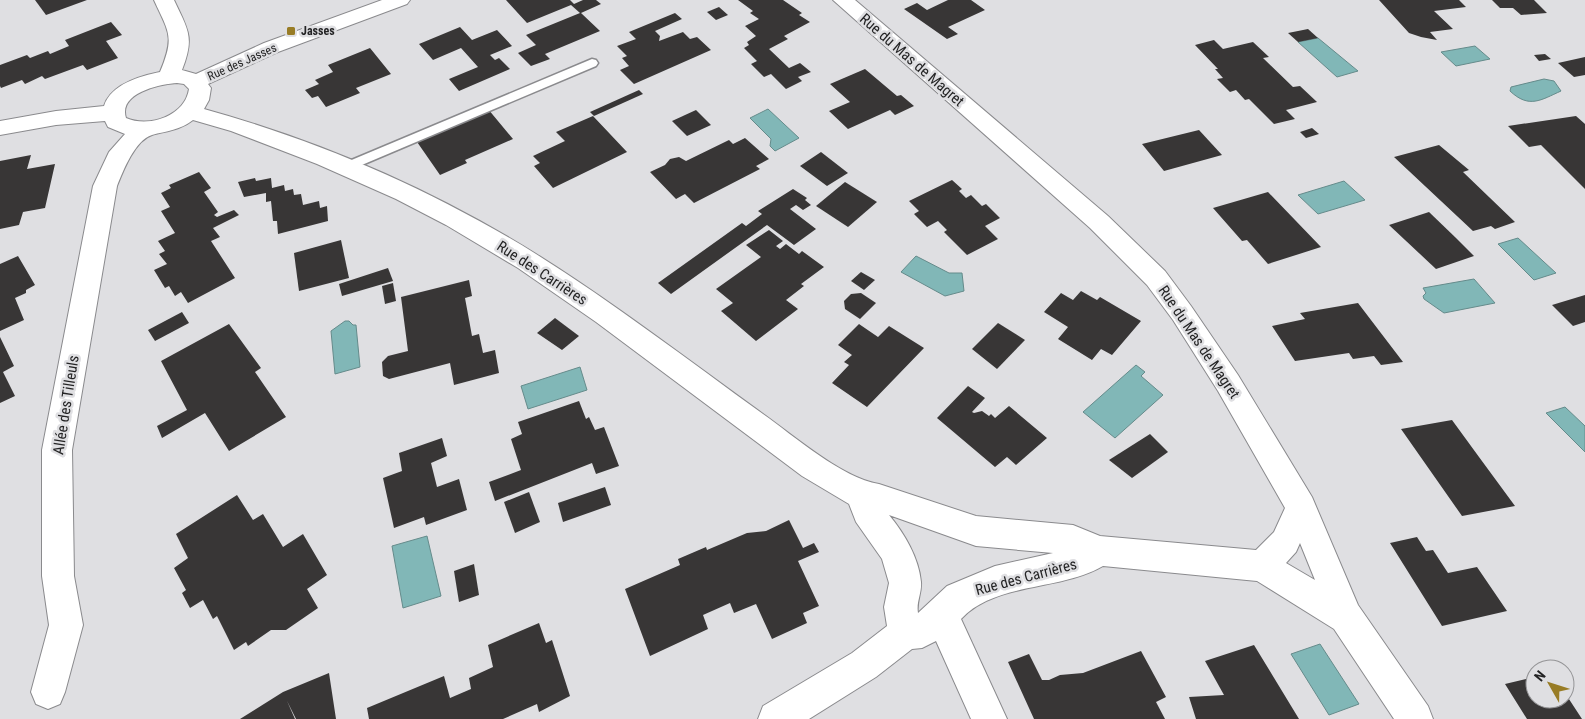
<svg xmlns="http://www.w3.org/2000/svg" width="1585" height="719" font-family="'Roboto Condensed',sans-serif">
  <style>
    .water { fill: #81b7b7; stroke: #658b8b }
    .building { fill: #383636 }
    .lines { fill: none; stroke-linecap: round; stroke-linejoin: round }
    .service-casing { stroke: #8a8a8d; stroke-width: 3 }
    .minor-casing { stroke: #8a8a8d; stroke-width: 2 }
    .service { fill: #fff; fill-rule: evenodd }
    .minor { fill: #fff; fill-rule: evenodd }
    .poi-dot { fill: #987c25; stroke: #dfdfe2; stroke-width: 2 }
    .labels { text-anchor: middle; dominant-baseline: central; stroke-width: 5; stroke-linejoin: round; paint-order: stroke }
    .far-poi-label { font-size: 12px; font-weight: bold; fill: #242425; stroke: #dfdfe2; text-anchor: start }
    .far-street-label { font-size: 12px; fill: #242425; stroke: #dfdfe2 }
    .street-label { font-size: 15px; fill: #242425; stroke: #dfdfe2 }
  </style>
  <rect width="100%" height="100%" fill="#dfdfe2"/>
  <!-- water -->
  <g class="water">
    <polygon points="1318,38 1358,71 1337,77 1298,42"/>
    <polygon points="1475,46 1490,59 1456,66 1441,52"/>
    <path d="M 1544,79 L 1554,81 L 1561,91 C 1541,100 1529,109 1510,91 L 1511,87 Z"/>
    <polygon points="768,109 799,138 775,151 770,146 771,139 750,118"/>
    <polygon points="1344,181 1365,200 1318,214 1298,195"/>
    <polygon points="1518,238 1556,273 1534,280 1498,244"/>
    <polygon points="916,256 949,273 962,273 964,291 945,296 901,272"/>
    <polygon points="1474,279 1495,303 1444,313 1424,299 1423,296 1426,293 1423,288"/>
    <polygon points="345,321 349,321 353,325 356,325 360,367 335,374 331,331"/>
    <polygon points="1136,365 1145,372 1141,376 1163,395 1115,438 1083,412"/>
    <polygon points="580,367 587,390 528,409 521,386"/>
    <polygon points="1565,407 1585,426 1585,452 1546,413"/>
    <polygon points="427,536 441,596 403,608 392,546"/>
    <polygon points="1320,644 1359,704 1329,715 1291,654"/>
  </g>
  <!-- building -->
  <g class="building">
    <polygon points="35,0 87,0 46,15"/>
    <polygon points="506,0 570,0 574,4 583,0 596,0 601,4 581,13 600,31 545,54 550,59 531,66 518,53 536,45 526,35 580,13 571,5 527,23"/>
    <polygon points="738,0 783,0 802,13 799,15 810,22 784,36 788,39 769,49 789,68 800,63 811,72 798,77 802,81 786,89 771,74 764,77 751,64 757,61 744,48 749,45 747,42 756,36 745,26 759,19 750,13 753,11"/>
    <polygon points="948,0 971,0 985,10 948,27 958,34 947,39 904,9 917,3 927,10"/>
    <polygon points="1379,0 1459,0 1466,7 1434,11 1453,29 1430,32 1437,40 1421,37 1409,33"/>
    <polygon points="1492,0 1534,0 1547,13 1521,15 1513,8 1500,8"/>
    <polygon points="719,7 728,15 716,20 707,12"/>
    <polygon points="675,13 682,19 655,31 660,36 659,41 683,32 690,39 697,37 711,50 634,84 620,70 629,66 622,58 627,56 617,46 636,39 629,32"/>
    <polygon points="111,22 122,35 106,41 118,58 87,70 83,65 45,79 42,76 25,84 22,80 1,88 0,86 0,65 27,55 30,58 48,51 50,54 69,46 65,40"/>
    <polygon points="460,27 472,40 497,30 512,46 490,55 495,60 499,58 510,69 459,91 449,79 478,67 461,48 433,60 419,44"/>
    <polygon points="1308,29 1318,38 1298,42 1288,33"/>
    <polygon points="1214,40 1223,49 1253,42 1269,57 1263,58 1293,87 1300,86 1317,102 1286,110 1295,119 1274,124 1249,99 1245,100 1236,90 1230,92 1217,79 1223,78 1215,69 1218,69 1195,45"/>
    <polygon points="370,48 391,74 356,88 360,93 326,107 318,96 312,98 305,90 319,84 315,80 333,72 328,65"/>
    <polygon points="1545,54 1551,59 1539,61 1534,55"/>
    <polygon points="1585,57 1585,75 1574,77 1558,63"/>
    <polygon points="865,69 897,96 901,95 914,106 895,115 890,110 848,129 829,111 850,102 830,84"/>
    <polygon points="639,90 643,94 594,116 590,112"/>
    <polygon points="488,109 513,139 465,160 467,163 440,175 415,139"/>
    <polygon points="696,110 711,125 687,136 672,121"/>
    <polygon points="593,116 627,152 553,188 534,166 540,163 533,156 565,141 556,132"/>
    <polygon points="1576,116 1585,124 1585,189 1541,145 1529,147 1508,126"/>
    <polygon points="1312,128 1319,134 1306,138 1300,132"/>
    <polygon points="1199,130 1222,155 1164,171 1142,144"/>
    <polygon points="745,138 769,159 756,166 760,169 694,203 685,194 676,199 650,172 665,165 670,159 679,157 686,161 729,140 733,144"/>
    <polygon points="1439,145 1469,170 1463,172 1515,222 1495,229 1491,226 1473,231 1394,157"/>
    <polygon points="821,152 848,173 827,186 800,166"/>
    <polygon points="31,155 27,169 55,164 45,208 23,212 19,225 0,229 0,161"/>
    <polygon points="199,172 211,188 204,192 218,212 214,215 217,217 234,210 239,215 213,228 220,237 211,241 235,278 188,303 181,292 175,296 169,286 165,288 154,270 167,264 159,254 165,251 158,241 175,233 161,211 170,207 161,193 171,188 169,185"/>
    <polygon points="255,178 256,181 271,178 272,188 284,185 285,191 293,189 294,195 301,194 303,205 319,201 320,208 327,206 328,221 278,234 277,221 273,221 271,201 266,202 266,193 244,197 238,182"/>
    <polygon points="952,180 962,189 959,191 966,198 971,195 982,206 986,204 1000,218 985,226 998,239 967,255 944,232 947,230 938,221 927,227 914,214 919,211 909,201"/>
    <polygon points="845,182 877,202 848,227 816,206"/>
    <polygon points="793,189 807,198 805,200 811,205 803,210 796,205 790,209 816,229 794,245 767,225 671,294 658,283 742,223 746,226 762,214 758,211"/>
    <polygon points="1268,192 1321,247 1268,264 1247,240 1242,241 1213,208"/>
    <polygon points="1429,212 1456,238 1474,256 1436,269 1389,225"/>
    <polygon points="769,230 783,241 776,246 780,249 786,244 799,254 802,251 824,267 801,284 804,286 786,300 798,309 756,341 721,311 733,303 716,289 761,257 746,245"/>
    <polygon points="341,240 349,278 299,291 294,253"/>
    <polygon points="18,256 35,285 26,290 26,293 15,298 24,320 0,331 0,264"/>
    <polygon points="388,268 393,281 342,296 339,284"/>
    <polygon points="861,272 875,280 864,290 851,281"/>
    <polygon points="469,280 472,296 465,298 472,336 479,334 483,353 495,350 499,373 454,385 450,363 389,379 383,376 382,362 388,356 408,351 401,297"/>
    <polygon points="393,283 396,301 385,304 382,286"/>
    <polygon points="1081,291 1097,300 1100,297 1141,321 1112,355 1101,349 1092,360 1058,339 1068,327 1044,312 1061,293 1073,300"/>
    <polygon points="861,293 876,303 860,319 845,309 844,301 851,294"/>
    <polygon points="1585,295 1585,322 1573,326 1552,305"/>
    <polygon points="1358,303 1403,362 1381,365 1374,356 1353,359 1349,353 1295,361 1272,326 1305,319 1300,313"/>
    <polygon points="182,312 189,323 155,341 148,330"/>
    <polygon points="555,318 579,336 562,350 537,333"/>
    <polygon points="998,323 1025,340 997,369 972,349"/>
    <polygon points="229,324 261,368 255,372 286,417 229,451 205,413 162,438 157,426 187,410 161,361"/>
    <polygon points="859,324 878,337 889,326 924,348 867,407 832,383 849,365 844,362 852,355 838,345"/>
    <polygon points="0,337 14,366 3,372 15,396 0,403"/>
    <polygon points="968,386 985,398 972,412 974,413 982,411 989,416 991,414 995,418 1009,406 1047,438 1016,465 1007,457 995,467 937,418"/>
    <polygon points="579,401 586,419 589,417 595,430 604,427 619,466 596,474 592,463 495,501 489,482 521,470 511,439 522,434 518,422"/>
    <polygon points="1452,420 1479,457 1515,506 1462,516 1401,429"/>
    <polygon points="1150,434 1168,452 1132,478 1109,460"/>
    <polygon points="442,438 447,456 431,463 437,487 459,479 467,510 426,525 424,517 394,528 383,478 402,471 399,453"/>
    <polygon points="605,487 611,505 563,522 558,503"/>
    <polygon points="529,492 540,522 515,533 504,502"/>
    <polygon points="237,495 253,520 263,514 283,547 303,534 327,575 307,589 318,608 286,630 271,630 248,646 246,642 234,650 217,616 213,619 203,600 190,608 182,593 186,590 174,568 188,558 176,534"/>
    <polygon points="789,520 803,548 814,543 819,552 798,561 819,606 803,613 807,623 772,639 756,604 734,613 730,603 703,615 708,629 650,656 625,589 680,565 678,559 706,547 707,550 747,533 766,531"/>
    <polygon points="1417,537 1426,551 1433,550 1448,573 1477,567 1507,611 1442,626 1390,543"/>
    <polygon points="474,564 479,595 459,602 454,571"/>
    <polygon points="539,623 546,643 552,640 570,696 539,712 537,704 503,719 369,719 367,708 444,676 450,698 471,689 469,678 493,667 488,645"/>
    <polygon points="1254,645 1299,719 1196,719 1189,697 1224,695 1205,661"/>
    <polygon points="1141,651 1166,697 1156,702 1165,719 1034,719 1008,662 1029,654 1042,680 1049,680 1060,675 1083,673"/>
    <polygon points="329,673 336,719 296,719 287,701 295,719 240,719 283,692"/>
    <polygon points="1535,677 1535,699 1565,699 1565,693 1582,719 1527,719 1505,684"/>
  </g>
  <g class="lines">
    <defs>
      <polygon id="service" points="592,59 596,60 598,63 596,66 350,170 342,170 340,167 342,164"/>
      <path id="minor" d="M 154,0 L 174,0 C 188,30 195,37 182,70 L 196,74 L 264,43 L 382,0 L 410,0 L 407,4 L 278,52 L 208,84 L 211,88 L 209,100 L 204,109 C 320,141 433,190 536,254 C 614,303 688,360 763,414 C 794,436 842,478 879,484 L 976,516 L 1073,525 L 1100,536 L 1256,550 L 1274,532 L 1285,508 L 1218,391 L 1173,320 L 1147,285 L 1090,228 L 833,0 L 855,0 L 1108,216 L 1165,271 L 1191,306 L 1238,375 L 1312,497 L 1358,605 L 1428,706 L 1433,719 L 1394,719 L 1334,629 L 1257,581 L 1103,566 C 1061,591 995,582 961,619 L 1007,719 L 971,719 L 936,641 L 922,648 L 912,649 L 876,677 L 809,719 L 758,719 L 763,706 L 852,653 L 887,626 L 884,607 L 889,583 L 882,559 L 856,522 L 849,504 L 802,476 L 596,322 L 518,268 L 446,225 L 396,199 L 317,164 L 231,131 L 193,120 C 181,130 166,131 152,135 C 135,140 123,171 117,186 L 72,450 L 74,576 L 83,625 L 65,692 L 60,704 L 48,709 L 36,704 L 31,692 L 49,625 L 42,576 L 42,450 L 93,186 L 109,152 L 125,134 L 108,127 L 105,121 L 56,125 L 0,135 L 0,121 L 56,111 L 104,106 C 111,84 140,76 160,72 C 175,36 169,33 154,0 ZM 177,83 L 184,84 L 189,89 C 185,116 149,128 126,118 C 118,93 160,84 177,83 ZM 889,515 L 976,546 L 1053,553 L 995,566 L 947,586 L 918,613 C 916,602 922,593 921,582 C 919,558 904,533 889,515 ZM 1300,543 L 1315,580 L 1286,563 L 1296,552 Z"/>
    </defs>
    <!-- service casing -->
    <use href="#service" class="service-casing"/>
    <!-- minor casing -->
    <use href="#minor" class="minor-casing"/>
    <!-- service -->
    <use href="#service" class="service"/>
    <!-- minor -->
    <use href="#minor" class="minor"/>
  </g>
  <!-- markers -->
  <rect class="poi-dot" x="286" y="26" width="10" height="10" rx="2.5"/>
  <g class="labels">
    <!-- far-poi labels -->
    <g class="far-poi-label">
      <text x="301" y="31">Jasses</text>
    </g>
    <!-- far-street labels -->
    <g class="far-street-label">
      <text transform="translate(242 62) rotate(-24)">Rue des Jasses</text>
    </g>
    <!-- street labels -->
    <g class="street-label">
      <text transform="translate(912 60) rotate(41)">Rue du Mas de Magret</text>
      <text transform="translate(542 273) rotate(33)">Rue des Carrières</text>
      <text transform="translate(1199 342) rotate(56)">Rue du Mas de Magret</text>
      <text transform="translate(66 405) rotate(-81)">Allée des Tilleuls</text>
      <text transform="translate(1026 577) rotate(-15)">Rue des Carrières</text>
    </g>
  </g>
  <!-- north arrow -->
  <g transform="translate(1550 684) rotate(309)"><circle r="24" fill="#dfdfe2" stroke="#949496"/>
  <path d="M0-4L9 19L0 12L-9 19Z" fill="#987c25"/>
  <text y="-8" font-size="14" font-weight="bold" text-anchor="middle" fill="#242425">N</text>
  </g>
</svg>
